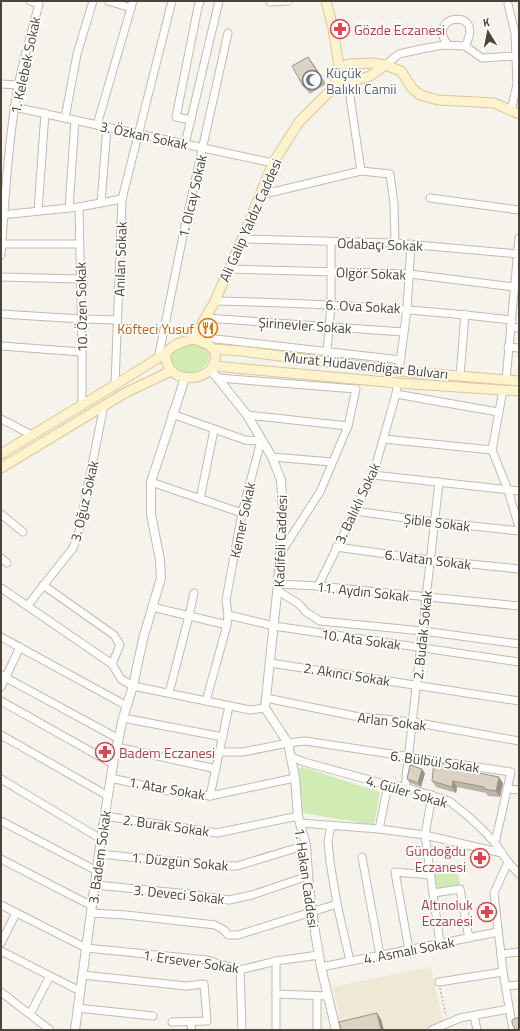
<svg xmlns="http://www.w3.org/2000/svg" width="520" height="1031" font-family="'Titillium Web',sans-serif">
  <style>
    .education { fill: #efe8d5 }
    .green { fill: #d1ebb4 }
    .lines { fill: none; stroke-linecap: round; stroke-linejoin: round }
    .minor-casing { stroke: #c2bbae; stroke-width: 9 }
    .tertiary-casing { stroke: #c2bbae; stroke-width: 10 }
    .secondary-casing { stroke: #d7c89b; stroke-width: 11 }
    .path { stroke: #c4b79e; stroke-width: 1.5; stroke-dasharray: 2 2; stroke-linecap: butt }
    .minor { stroke: #fff; stroke-width: 7 }
    .tertiary { stroke: #fff; stroke-width: 8 }
    .secondary { stroke: #fff3cd; stroke-width: 9 }
    .wall { fill: #bcb5a8 }
    .shaded-wall { fill: #999388 }
    .building { fill: #dbd2c3; stroke: #999388 }
    .labels { text-anchor: middle; dominant-baseline: central; stroke-width: 3.5; stroke-linejoin: round; paint-order: stroke }
    .health-label { font-size: 14px; fill: #be3a42; stroke: #fff; text-anchor: start }
    .street-label { font-size: 14px; fill: #4b4439; stroke: #fff }
    .worship-label { font-size: 14px; fill: #5b616d; stroke: #fff; text-anchor: start }
    .food-label { font-size: 14px; fill: #c56008; stroke: #fff; text-anchor: end }
  </style>
  <rect width="100%" height="100%" fill="#f6f3ec"/>
  <!-- education -->
  <polygon class="education" points="431,967 443,1022 425,1030 342,1030 333,987"/>
  <!-- green -->
  <g class="green">
    <path d="M 193,344 C 197,345 202,345 205,348 C 219,358 195,383 178,369 C 160,354 181,347 193,344 Z"/>
    <polygon points="302,767 380,792 374,825 303,813 298,769"/>
    <polygon points="431,863 457,868 460,886 435,889"/>
  </g>
  <g class="lines">
    <defs>
      <g id="minor">
        <polyline points="108,1 131,8"/>
        <polyline points="270,2 288,1"/>
        <polyline points="508,4 515,33 517,84 511,111"/>
        <path d="M 448,45 C 424,15 487,6 465,46"/>
        <polyline points="385,65 399,54 421,49 444,45 465,46 482,58 516,56"/>
        <polyline points="348,83 361,171 390,174 394,204 395,243"/>
        <polyline points="1,84 18,85"/>
        <polyline points="14,107 273,163"/>
        <polyline points="65,118 77,54 93,1"/>
        <polyline points="191,120 176,117 198,7 200,1"/>
        <polyline points="97,125 133,1"/>
        <polyline points="185,144 219,1"/>
        <polyline points="260,195 361,171"/>
        <polyline points="430,198 519,210"/>
        <polyline points="101,203 107,127"/>
        <polyline points="79,207 82,352 82,406"/>
        <polyline points="69,208 75,120"/>
        <polyline points="38,211 45,113"/>
        <polyline points="1,215 79,207 122,199"/>
        <polyline points="242,239 395,243 519,254"/>
        <polyline points="2,244 79,244"/>
        <path d="M 1,255 C 5,199 8,142 18,87 C 23,59 32,31 39,4 L 30,1"/>
        <polyline points="228,269 410,274 514,287"/>
        <polyline points="1,277 80,279"/>
        <path d="M 215,301 C 314,303 412,308 511,320"/>
        <polyline points="1,314 81,319 118,320"/>
        <polyline points="206,318 404,332"/>
        <polyline points="510,327 519,328"/>
        <polyline points="196,334 216,339 401,360"/>
        <polyline points="1,346 82,352"/>
        <polyline points="508,347 519,348"/>
        <polyline points="327,352 331,304 331,242"/>
        <polyline points="158,359 185,226 228,33"/>
        <polyline points="399,371 407,309 411,244"/>
        <polyline points="460,376 465,314"/>
        <polyline points="218,378 356,389 348,426 320,492 280,554"/>
        <polyline points="506,380 519,238"/>
        <polyline points="115,385 122,199 172,1"/>
        <polyline points="503,390 492,450 508,490 519,527"/>
        <polyline points="396,394 498,412"/>
        <polyline points="172,414 245,440 261,441 242,513 226,600 228,615 227,625"/>
        <polyline points="247,415 348,426"/>
        <polyline points="1,419 32,435"/>
        <polyline points="384,439 492,450"/>
        <polyline points="272,457 332,462"/>
        <polyline points="373,475 519,491"/>
        <polyline points="151,482 242,513"/>
        <polyline points="200,499 214,430"/>
        <polyline points="355,511 435,522 519,531"/>
        <polyline points="1,514 23,532"/>
        <polyline points="336,547 430,560 519,569"/>
        <polyline points="1,558 7,563"/>
        <polyline points="278,584 318,586 519,606"/>
        <polyline points="43,585 114,635 120,645 112,664"/>
        <polyline points="318,586 373,475 396,394 397,383"/>
        <polyline points="1,588 112,664 121,679 133,686 250,710 265,708"/>
        <polyline points="278,591 299,604 306,612 320,621 423,631 519,644"/>
        <polyline points="28,605 73,548 79,531 104,405"/>
        <polyline points="152,607 227,625 206,701"/>
        <polyline points="228,615 274,626 519,662"/>
        <polyline points="1,637 127,706"/>
        <polyline points="270,663 519,701"/>
        <polyline points="1,675 119,739"/>
        <polyline points="1,687 20,647"/>
        <polyline points="169,693 189,616 194,593"/>
        <polyline points="266,698 354,716 413,722 519,741"/>
        <polyline points="1,701 113,764"/>
        <polyline points="123,718 223,737"/>
        <polyline points="1,735 108,796"/>
        <polyline points="117,747 216,769"/>
        <polyline points="220,752 243,752 288,743 305,741 511,772 495,843"/>
        <polyline points="291,757 304,762 388,785 405,787 449,801 468,816 483,830 495,843 508,862 519,874"/>
        <polyline points="111,778 168,791 210,796 295,778"/>
        <polyline points="1,779 101,839"/>
        <polyline points="405,787 439,482"/>
        <polyline points="507,789 519,790"/>
        <polyline points="432,795 425,835 440,944"/>
        <polyline points="210,796 229,706"/>
        <polyline points="105,816 217,833 298,816"/>
        <polyline points="1,821 97,871"/>
        <polyline points="300,823 379,829 425,835 502,853"/>
        <polyline points="331,825 328,841 330,862 337,904 350,961"/>
        <polyline points="379,829 388,785"/>
        <polyline points="99,854 219,866 237,866 306,845"/>
        <polyline points="362,857 380,955"/>
        <polyline points="1,859 92,906"/>
        <polyline points="508,862 494,893 503,972 513,1030"/>
        <polyline points="95,885 190,894 229,900 252,895 308,876"/>
        <polyline points="433,893 460,889 469,938"/>
        <polyline points="1,905 86,948 207,960 240,970 276,961 319,955"/>
        <polyline points="91,913 126,915 215,925 224,930 228,935 238,935 337,904"/>
        <polyline points="1,943 16,913"/>
        <polyline points="409,950 395,872 430,875"/>
        <polyline points="1,951 80,991"/>
        <polyline points="501,954 519,952"/>
        <polyline points="321,967 498,932"/>
        <polyline points="240,970 242,1030"/>
        <polyline points="83,975 186,986 204,984 207,1021 172,1022"/>
        <polyline points="439,982 503,972"/>
        <polyline points="506,986 519,985"/>
        <polyline points="1,992 50,1030"/>
        <polyline points="276,994 328,996"/>
        <polyline points="317,995 317,1030"/>
        <polyline points="77,1008 153,1016"/>
        <polyline points="30,1014 50,976"/>
        <polyline points="474,1016 477,1030"/>
        <polyline points="190,1022 192,1030"/>
        <polyline points="276,1030 276,961"/>
        <polyline points="432,1030 460,1018 509,1009"/>
      </g>
      <g id="tertiary">
        <polyline points="211,370 247,415 272,457 281,480 283,512 278,584 265,708 288,743 295,778 298,816 306,845 309,888 315,932 321,967 336,1030"/>
        <polyline points="75,1030 101,839 113,764 123,718 133,686 143,639 161,578 160,560 151,514 151,482 185,378"/>
      </g>
      <g id="secondary">
        <polyline points="339,67 349,64 373,63 385,65 401,71 412,88 420,95 438,100 494,103 519,114"/>
        <polyline points="335,86 348,83 370,76 385,65"/>
        <polyline points="193,339 215,301 242,239 273,163 299,122 335,86 339,67 333,28 326,1"/>
        <path d="M 193,339 C 199,341 208,343 212,348 C 215,351 216,356 215,360 C 212,381 173,385 167,363 C 166,360 166,356 166,353 C 173,344 182,342 193,339 Z"/>
        <polyline points="213,349 241,351 399,371 519,381"/>
        <polyline points="214,366 397,383 519,391"/>
        <path d="M 1,454 C 56,420 112,388 166,353"/>
        <polyline points="1,468 125,393 171,371"/>
      </g>
    </defs>
    <!-- minor casing -->
    <use href="#minor" class="minor-casing"/>
    <!-- tertiary casing -->
    <use href="#tertiary" class="tertiary-casing"/>
    <!-- secondary casing -->
    <use href="#secondary" class="secondary-casing"/>
    <!-- path -->
    <polyline class="path" points="440,988 446,1016"/>
    <!-- minor -->
    <use href="#minor" class="minor"/>
    <!-- tertiary -->
    <use href="#tertiary" class="tertiary"/>
    <!-- secondary -->
    <use href="#secondary" class="secondary"/>
  </g>
  <!-- wall -->
  <g class="wall">
    <polygon points="308,57 326,84 310,94 303,86"/>
    <polygon points="454,766 455,768 503,783 500,797 488,796 486,793 457,787 456,793 436,787 432,781"/>
    <polygon points="425,773 421,787 410,783 407,779"/>
  </g>
  <!-- shaded-wall -->
  <g class="shaded-wall">
    <polygon points="308,57 314,65 326,84 320,76"/>
    <polygon points="422,769 425,773 421,787 418,783"/>
    <polygon points="499,777 503,783 500,797 496,791"/>
    <polygon points="453,781 457,787 456,793 452,787"/>
    <polygon points="377,1013 381,1019 384,1030 381,1030"/>
  </g>
  <!-- building -->
  <g class="building">
    <polygon points="308,57 320,76 303,86 292,66"/>
    <polygon points="434,761 454,766 454,768 499,777 496,791 484,789 484,787 453,781 452,787 432,781"/>
    <polygon points="410,765 422,769 418,783 407,779"/>
    <polygon points="377,1013 381,1030 341,1030 339,1022"/>
    <polygon points="519,1017 519,1030 515,1030 512,1023 512,1020"/>
  </g>
  <!-- icons -->
  <defs>
    <symbol id="pharmacy-ring" viewBox="-11 -11 22 22"><circle r="9.5" fill="#fff" stroke="#e0444e" stroke-width="1.5"/><path d="M-2-6h4v4h4v4h-4v4h-4v-4h-4v-4h4Z" fill="#e0444e"/></symbol>
    <symbol id="mosque-ring" viewBox="-11 -11 22 22"><circle r="9.5" fill="#fff" stroke="#6b7280" stroke-width="1.5"/><path d="M3.5-4.9A6 6 0 1 0 3.5 4.9A5 5 0 1 1 3.5-4.9Z" fill="#6b7280"/></symbol>
    <symbol id="restaurant-ring" viewBox="-11 -11 22 22"><circle r="9.5" fill="#fff" stroke="#e8710a" stroke-width="1.5"/><path d="M-5-6h1v4h1v-4h1v4h1v-4h1v5L-1.5 .5V6h-2V.5L-5-1ZM5-6V6H3V1.5H1.5Q1.5-4 5-6Z" fill="#e8710a"/></symbol>
  </defs>
  <g fill-rule="evenodd">
    <use href="#pharmacy-ring" x="329" y="18" width="22" height="22"/>
    <use href="#mosque-ring" x="301" y="69" width="22" height="22"/>
    <use href="#restaurant-ring" x="197" y="317" width="22" height="22"/>
    <use href="#pharmacy-ring" x="94" y="741" width="22" height="22"/>
    <use href="#pharmacy-ring" x="469" y="847" width="22" height="22"/>
    <use href="#pharmacy-ring" x="476" y="901" width="22" height="22"/>
  </g>
  <g class="labels">
    <!-- health labels -->
    <g class="health-label">
      <text x="354" y="29">Gözde Eczanesi</text>
      <text x="119" y="752">Badem Eczanesi</text>
      <text x="466" y="850" text-anchor="end">Gündoğdu<tspan x="466" dy="16">Eczanesi</tspan></text>
      <text x="473" y="904" text-anchor="end">Altınoluk<tspan x="473" dy="16">Eczanesi</tspan></text>
    </g>
    <!-- street labels -->
    <g class="street-label">
      <text transform="translate(25 65) rotate(-78)">1. Kelebek Sokak</text>
      <text transform="translate(144 135) rotate(12)">3. Özkan Sokak</text>
      <text transform="translate(192 196) rotate(-77)">1. Olcay Sokak</text>
      <text transform="translate(250 220) rotate(-66)">Ali Galip Yaldız Caddesi</text>
      <text transform="translate(380 244) rotate(2)">Odabaçı Sokak</text>
      <text transform="translate(120 259) rotate(-88)">Anılan Sokak</text>
      <text transform="translate(371 273) rotate(2)">Olgör Sokak</text>
      <text transform="translate(363 306) rotate(3)">6. Ova Sokak</text>
      <text transform="translate(81 307) rotate(-91)">10. Özen Sokak</text>
      <text transform="translate(305 325) rotate(4)">Şirinevler Sokak</text>
      <text transform="translate(366 365) rotate(6)">Murat Hüdavendigar Bulvarı</text>
      <text transform="translate(84 501) rotate(-77)">3. Oğuz Sokak</text>
      <text transform="translate(357 503) rotate(-65)">3. Balıklı Sokak</text>
      <text transform="translate(242 520) rotate(-78)">Kemer Sokak</text>
      <text transform="translate(437 522) rotate(7)">Şible Sokak</text>
      <text transform="translate(280 541) rotate(-88)">Kadifeli Caddesi</text>
      <text transform="translate(428 559) rotate(7)">6. Vatan Sokak</text>
      <text transform="translate(363 591) rotate(6)">11. Aydın Sokak</text>
      <text transform="translate(422 635) rotate(-84)">2. Budak Sokak</text>
      <text transform="translate(361 639) rotate(8)">10. Ata Sokak</text>
      <text transform="translate(347 674) rotate(9)">2. Akıncı Sokak</text>
      <text transform="translate(392 721) rotate(7)">Arlan Sokak</text>
      <text transform="translate(435 761) rotate(8)">6. Bülbül Sokak</text>
      <text transform="translate(167 788) rotate(10)">1. Atar Sokak</text>
      <text transform="translate(407 791) rotate(16)">4. Güler Sokak</text>
      <text transform="translate(166 825) rotate(8)">2. Burak Sokak</text>
      <text transform="translate(99 857) rotate(-82)">3. Badem Sokak</text>
      <text transform="translate(180 861) rotate(5)">1. Düzgün Sokak</text>
      <text transform="translate(307 878) rotate(82)">1. Hakan Caddesi</text>
      <text transform="translate(179 894) rotate(6)">3. Deveci Sokak</text>
      <text transform="translate(409 950) rotate(-11)">4. Asmalı Sokak</text>
      <text transform="translate(191 961) rotate(8)">1. Ersever Sokak</text>
    </g>
    <!-- worship labels -->
    <g class="worship-label">
      <text x="326" y="72">Küçük<tspan x="326" dy="16">Balıklı Camii</tspan></text>
    </g>
    <!-- food labels -->
    <g class="food-label">
      <text x="194" y="328">Köfteci Yusuf</text>
    </g>
  </g>
  <!-- border -->
  <rect width="520" height="1031" fill="none" stroke="#4b4439" stroke-width="4"/>
  <!-- north arrow -->
  <g transform="translate(488 32) rotate(350)" stroke="#ffffff" stroke-width="3" paint-order="stroke">
  <path d="M0-3L7 15L0 10L-7 15Z" fill="#4b4439"/>
  <text y="-6" font-size="11" font-weight="bold" text-anchor="middle" fill="#4b4439">K</text>
  </g>
</svg>
